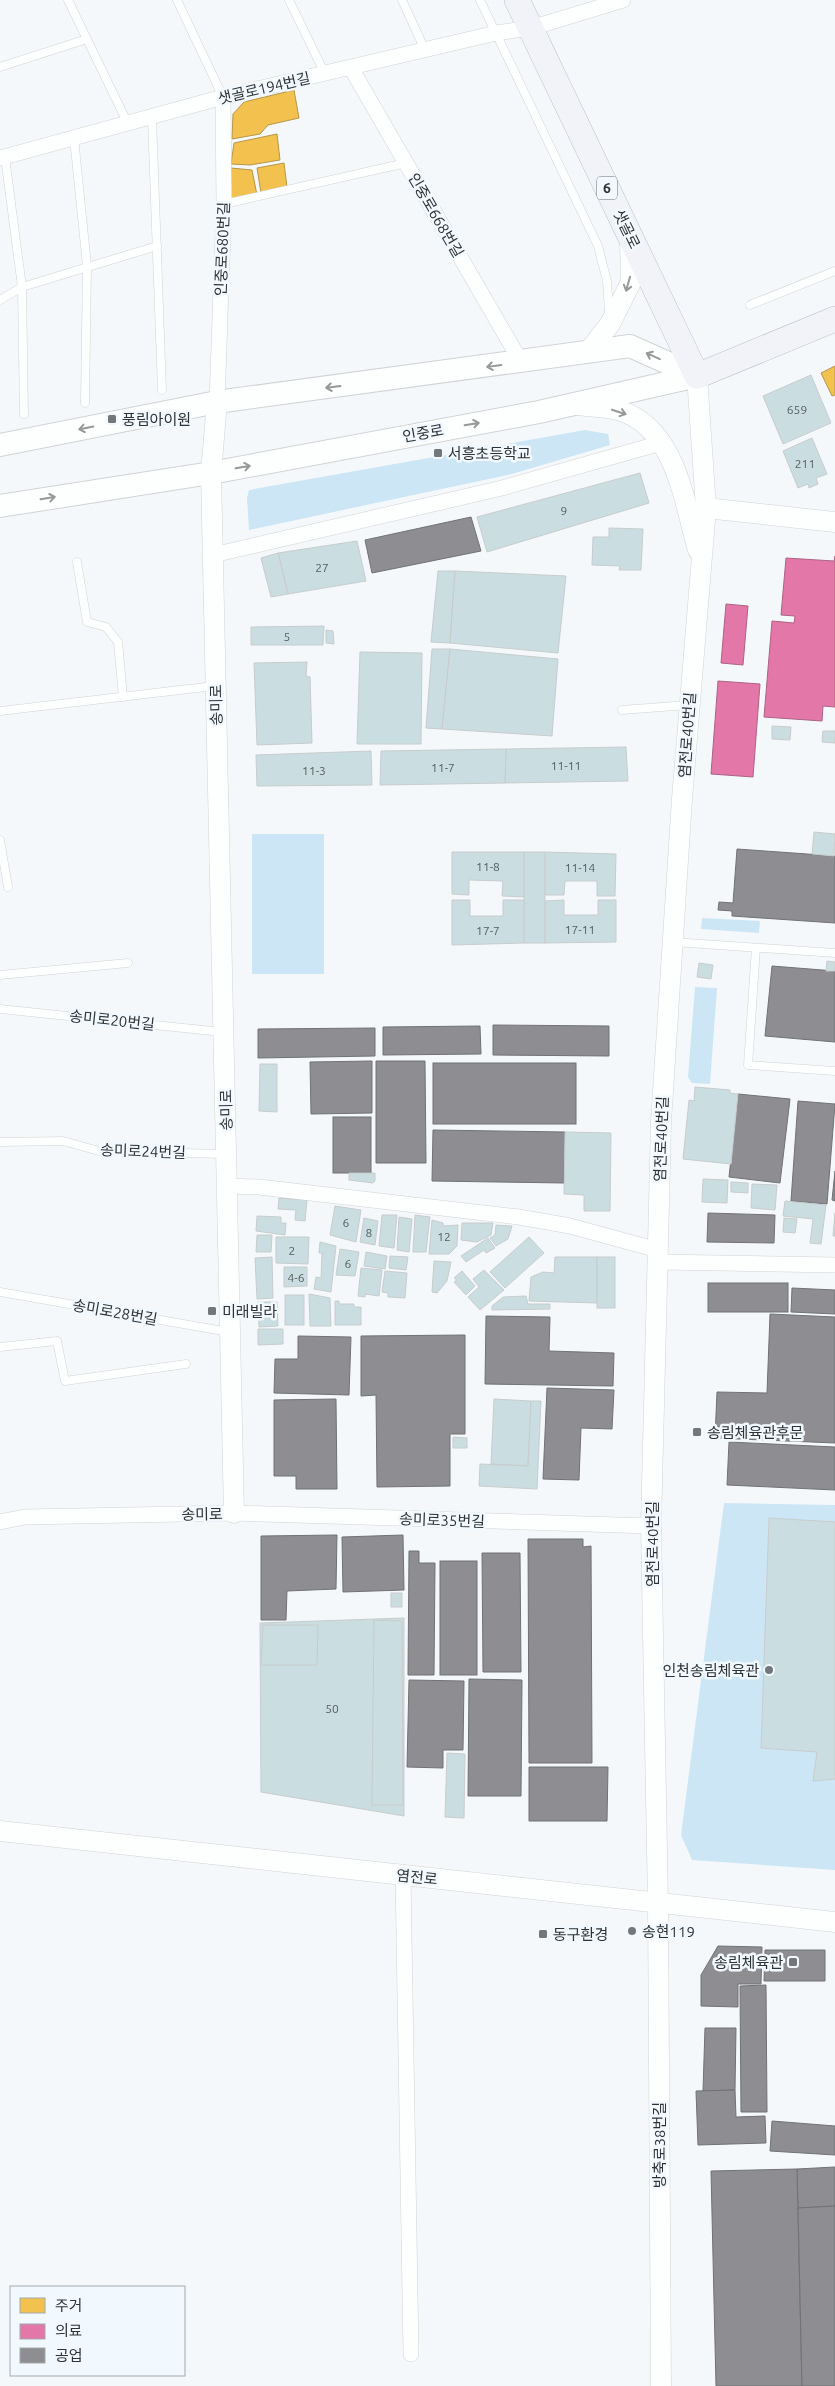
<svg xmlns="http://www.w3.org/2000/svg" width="835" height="2386" font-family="Ubuntu,'Noto Sans KR',sans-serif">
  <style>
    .green { fill: #cce6f6 }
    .homes { fill: #f2c14e; stroke: #b79646 }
    .health { fill: #e377a8; stroke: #ad6285 }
    .industry { fill: #8d8d92; stroke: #707276 }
    .building { fill: #cadde0; stroke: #c8cccd }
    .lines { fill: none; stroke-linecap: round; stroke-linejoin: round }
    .service-casing { stroke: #d0d4d6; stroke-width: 9 }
    .minor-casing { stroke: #d0d4d6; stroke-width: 16 }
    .tertiary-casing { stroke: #d0d4d6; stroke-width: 21 }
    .secondary-casing { stroke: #d0d4d6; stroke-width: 24 }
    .primary-casing { stroke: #bbc0cb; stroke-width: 26 }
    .service { stroke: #fdfefe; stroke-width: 8 }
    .minor { stroke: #fdfefe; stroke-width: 15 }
    .tertiary { stroke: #fdfefe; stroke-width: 20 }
    .secondary { stroke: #fdfefe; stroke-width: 22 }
    .primary { stroke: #f1f3f8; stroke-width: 25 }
    .oneway { stroke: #969899 }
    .poi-dot { fill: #73777a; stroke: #f1f9fe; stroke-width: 2 }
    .labels { text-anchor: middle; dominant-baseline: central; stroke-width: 5; stroke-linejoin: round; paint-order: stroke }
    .number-label { font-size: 12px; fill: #555d5f }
    .shield { fill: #f1f9fe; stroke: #686e71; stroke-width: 1 }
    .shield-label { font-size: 14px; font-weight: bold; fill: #2e3234 }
    .street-label { font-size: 15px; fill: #2e3234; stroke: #f1f9fe }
    .poi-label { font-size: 15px; fill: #2e3234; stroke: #f1f9fe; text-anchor: start }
  </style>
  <rect width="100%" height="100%" fill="#f4f8fb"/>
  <!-- green -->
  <g class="green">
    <polygon points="585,430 608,434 610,445 512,474 249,530 247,498 249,490"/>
    <rect x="252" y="834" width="72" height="140"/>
    <polygon points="702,918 760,921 759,933 701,929"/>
    <polygon points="695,987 717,988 710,1084 692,1083 688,1077"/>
    <polygon points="724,1503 835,1505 835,1870 692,1860 681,1835"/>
  </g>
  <!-- homes -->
  <g class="homes">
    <polygon points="294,90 299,118 268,125 260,134 232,139 233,114 244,102"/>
    <polygon points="277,134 280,160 250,165 231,164 234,143"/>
    <polygon points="284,163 287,187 261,193 257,168"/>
    <polygon points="231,168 252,170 257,195 231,202"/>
    <polygon points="835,366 835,395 832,396 821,373"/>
  </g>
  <!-- health -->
  <g class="health">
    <polygon points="835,556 835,707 823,706 822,721 764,717 772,621 794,623 795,616 781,615 786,558 834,561"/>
    <polygon points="726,604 748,606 743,665 721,663"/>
    <polygon points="718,681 760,684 753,777 711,774"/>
  </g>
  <!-- industry -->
  <g class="industry">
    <polygon points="471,517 481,551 372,573 365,540"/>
    <polygon points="737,849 835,856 835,923 732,916 732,911 718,910 719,902 733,903"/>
    <polygon points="772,966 835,971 835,1042 765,1036"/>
    <polygon points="493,1025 609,1026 609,1056 493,1055"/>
    <polygon points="480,1026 481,1054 383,1055 383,1027"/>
    <polygon points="375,1028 375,1056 258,1058 258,1029"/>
    <polygon points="372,1061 372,1113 311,1114 310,1062"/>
    <polygon points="376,1061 425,1061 426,1163 376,1163"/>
    <rect x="433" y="1063" width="143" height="61"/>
    <polygon points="738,1094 790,1099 780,1183 729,1177"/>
    <polygon points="798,1101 835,1104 827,1204 791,1201"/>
    <rect x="333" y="1117" width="38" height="56"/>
    <polygon points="433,1130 565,1132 564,1183 432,1181"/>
    <polygon points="835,1171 835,1201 832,1200"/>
    <polygon points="708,1213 775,1215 774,1243 707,1242"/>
    <rect x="708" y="1283" width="80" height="29"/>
    <polygon points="792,1288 835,1290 835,1314 791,1312"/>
    <polygon points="770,1314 835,1317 835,1443 715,1438 717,1392 767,1393"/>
    <polygon points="486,1316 550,1317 549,1351 614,1353 613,1386 485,1384"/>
    <polygon points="465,1335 465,1434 450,1434 450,1486 377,1487 376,1395 361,1396 361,1336"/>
    <polygon points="298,1336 351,1337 349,1395 274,1393 275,1359 298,1359"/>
    <polygon points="547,1388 614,1390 612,1429 581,1428 579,1480 543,1479"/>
    <polygon points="336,1399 337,1489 296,1489 296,1476 274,1476 274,1400"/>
    <polygon points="729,1442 835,1447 835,1490 727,1485"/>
    <polygon points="337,1535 336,1589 287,1591 286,1620 261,1620 261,1536"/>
    <polygon points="403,1535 404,1590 343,1592 342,1537"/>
    <polygon points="528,1539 583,1539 583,1547 591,1546 592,1763 529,1763"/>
    <polygon points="409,1551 419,1551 419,1563 435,1563 434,1675 408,1675"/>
    <polygon points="482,1553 520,1553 521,1672 483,1672"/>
    <rect x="440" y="1561" width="37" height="114"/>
    <polygon points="469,1679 522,1680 521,1796 468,1796"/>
    <polygon points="409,1680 464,1681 463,1750 443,1750 443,1768 407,1767"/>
    <polygon points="529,1767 608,1767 607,1821 529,1821"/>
    <polygon points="718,1946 762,1947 761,1984 738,1984 738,2007 701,2006 701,1975"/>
    <polygon points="765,1950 825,1950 825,1981 764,1981"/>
    <polygon points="766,1985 767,2112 741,2112 740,1986"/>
    <polygon points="705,2028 736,2028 735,2090 703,2091"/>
    <polygon points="735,2090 736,2117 765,2116 766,2143 698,2145 696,2091"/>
    <polygon points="772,2121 835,2126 835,2155 770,2151"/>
    <polygon points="835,2167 835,2206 798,2208 797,2169"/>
    <polygon points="797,2169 802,2386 716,2386 711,2171"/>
    <polygon points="835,2206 835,2386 802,2386 798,2208"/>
  </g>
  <!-- building -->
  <g class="building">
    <polygon points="811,375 831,423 783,444 763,396"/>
    <polygon points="812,438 827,474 816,478 818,484 809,488 808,484 798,488 783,451"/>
    <polygon points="640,473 649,503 487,552 477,517"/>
    <polygon points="609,528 643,529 641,570 619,570 620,566 592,565 593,537 609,537"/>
    <polygon points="357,541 366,581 288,594 278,553"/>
    <polygon points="278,553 288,594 271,597 261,558"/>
    <polygon points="438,571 455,571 450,643 431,642"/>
    <polygon points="455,571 566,576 558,653 450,643"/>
    <polygon points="324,626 323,645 251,645 251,627"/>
    <polygon points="326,630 333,631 334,644 326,643"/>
    <polygon points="432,649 450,649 442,729 426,728"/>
    <polygon points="450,649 558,659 552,736 442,729"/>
    <polygon points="360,652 422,653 421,744 357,744"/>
    <polygon points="307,662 306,676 310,677 312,743 257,745 254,663"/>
    <polygon points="772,726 791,727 790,740 772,739"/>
    <polygon points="823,731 835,731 835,743 822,742"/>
    <polygon points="626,747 628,781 505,783 506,749"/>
    <polygon points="506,749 505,783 380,785 381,751"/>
    <polygon points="371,751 372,785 257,786 256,755"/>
    <polygon points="814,832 835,834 834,856 812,854"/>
    <polygon points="452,852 524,852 524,897 502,896 503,881 469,880 469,895 452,894"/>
    <rect x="524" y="852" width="21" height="91"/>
    <polygon points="545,852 616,854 615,896 597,896 597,881 565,881 564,895 545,895"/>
    <polygon points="452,900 470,900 470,916 503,916 503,900 524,900 524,943 452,945"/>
    <polygon points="564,900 564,915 598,915 598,900 616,900 616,942 545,943 545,901"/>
    <polygon points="827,961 835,962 835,971 826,971"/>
    <polygon points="699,963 713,965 711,979 697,977"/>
    <polygon points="260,1064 277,1064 277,1112 259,1111"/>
    <polygon points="695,1087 730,1090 730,1093 738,1094 731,1164 683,1159 689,1100 694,1101"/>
    <polygon points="565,1132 611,1133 610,1211 584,1211 584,1195 564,1194"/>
    <polygon points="349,1173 375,1173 375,1181 373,1183 349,1180"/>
    <polygon points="703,1179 728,1180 727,1203 702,1202"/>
    <polygon points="731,1182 748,1183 748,1193 731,1192"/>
    <polygon points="752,1184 777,1185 775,1210 751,1208"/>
    <polygon points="279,1198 307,1200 305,1221 295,1220 296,1210 278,1209"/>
    <polygon points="785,1201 826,1205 821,1244 810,1243 813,1219 783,1216"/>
    <polygon points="335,1206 361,1210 356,1242 330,1235"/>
    <polygon points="835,1213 835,1236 833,1236"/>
    <polygon points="382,1215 397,1215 394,1248 379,1246"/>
    <polygon points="415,1215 430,1217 426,1252 413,1252"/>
    <polygon points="257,1216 281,1217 281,1223 286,1223 285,1235 256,1231"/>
    <polygon points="399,1217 412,1219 409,1252 397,1250"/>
    <polygon points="364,1218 378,1221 375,1245 360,1242"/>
    <polygon points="784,1218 797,1219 795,1233 783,1232"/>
    <polygon points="432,1220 443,1223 443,1226 458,1225 457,1246 449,1254 429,1254"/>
    <polygon points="462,1223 493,1223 491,1235 477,1242 461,1240"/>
    <polygon points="496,1225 512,1226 508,1239 496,1246 490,1238 495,1235"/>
    <polygon points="257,1235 272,1235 271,1252 256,1252"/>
    <polygon points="276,1237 309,1237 308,1264 276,1263"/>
    <polygon points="529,1237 544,1253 505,1288 490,1272"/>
    <polygon points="488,1238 495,1248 486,1253 484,1250 466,1262 461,1256"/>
    <polygon points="320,1242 336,1246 331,1292 314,1289 316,1277 321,1278 322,1253 319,1253"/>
    <polygon points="340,1249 359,1252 355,1276 336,1275"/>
    <polygon points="366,1252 387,1256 385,1269 364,1266"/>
    <polygon points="390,1256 408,1257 406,1270 389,1268"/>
    <polygon points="272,1257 273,1298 257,1299 255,1258"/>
    <polygon points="555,1257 597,1257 597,1303 529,1301 531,1277 543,1272 554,1273"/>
    <rect x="597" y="1257" width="18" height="51"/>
    <polygon points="434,1261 451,1262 447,1281 437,1293 432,1292"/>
    <polygon points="284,1267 307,1267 307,1286 284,1287"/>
    <polygon points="361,1268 382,1270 379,1296 365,1294 365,1297 358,1296"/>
    <polygon points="484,1270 504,1290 480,1310 468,1297 479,1287 473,1279"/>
    <polygon points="385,1271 407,1273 405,1298 388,1297 388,1293 382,1292"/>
    <polygon points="462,1271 475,1286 466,1295 454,1282 457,1280 454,1278"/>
    <polygon points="309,1294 330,1298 331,1326 310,1326"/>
    <rect x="285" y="1295" width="19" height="30"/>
    <polygon points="526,1296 528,1304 550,1304 550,1309 492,1310 492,1306 503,1297"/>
    <polygon points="335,1301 339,1301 339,1304 354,1304 354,1307 361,1307 361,1325 335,1325"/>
    <polygon points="258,1302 277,1302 278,1326 259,1327"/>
    <polygon points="258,1329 283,1329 283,1344 258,1345"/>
    <polygon points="494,1399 531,1401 528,1466 491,1464"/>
    <polygon points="531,1401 541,1401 537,1489 479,1486 480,1464 528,1466"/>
    <polygon points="453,1437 467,1438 467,1448 453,1448"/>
    <polygon points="769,1518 835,1522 835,1779 813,1781 817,1752 761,1748"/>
    <rect x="391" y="1593" width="11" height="14"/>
    <polygon points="404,1618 404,1816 261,1792 260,1623"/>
    <polygon points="374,1620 402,1621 403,1805 372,1805"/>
    <polygon points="263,1625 318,1625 317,1665 261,1665"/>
    <polygon points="447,1753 465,1754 464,1818 445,1817"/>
  </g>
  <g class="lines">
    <defs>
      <g id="service">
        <polyline points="68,0 128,124"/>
        <polyline points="177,0 223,97"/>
        <polyline points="289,0 325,74"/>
        <polyline points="402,0 425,50"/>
        <polyline points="480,0 598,246 607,281 609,312"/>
        <polyline points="0,67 87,39"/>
        <polyline points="152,118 162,390"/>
        <polyline points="74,138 87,266 85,403"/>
        <polyline points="5,157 22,287 24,414"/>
        <polyline points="224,204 406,163"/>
        <polyline points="0,300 22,287 157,246"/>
        <polyline points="750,305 835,271"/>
        <polyline points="77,562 87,622 106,627 118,642 123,697"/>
        <polyline points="622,710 688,705"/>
        <polyline points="0,711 214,686"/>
        <polyline points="0,840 8,887"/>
        <polyline points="673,942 835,953"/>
        <polyline points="756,948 748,1065 835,1071"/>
        <polyline points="0,975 128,963"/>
        <polyline points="0,1009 222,1032"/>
        <polyline points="0,1142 63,1141 99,1151 225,1154"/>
        <polyline points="0,1292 229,1332"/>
        <polyline points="0,1347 57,1341 65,1381 186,1364"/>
      </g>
      <g id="minor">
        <polyline points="351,68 521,362"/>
        <polyline points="0,158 223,97 496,33 531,28 623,0"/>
        <polyline points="217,402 224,204 223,97"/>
        <polyline points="213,555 502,488 661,443"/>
        <polyline points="227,1186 259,1187 519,1217 570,1226 658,1250"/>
        <polyline points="658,1262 835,1265"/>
        <polyline points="0,1522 25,1517 234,1513 651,1526"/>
        <polyline points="403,1875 411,2354"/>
      </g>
      <g id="tertiary">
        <polyline points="588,352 610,324 631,282 630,240"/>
        <polyline points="217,402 211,473 234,1513"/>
        <path d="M 579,405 C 592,407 608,407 621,411 C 676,429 684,502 698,550"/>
        <polyline points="706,508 835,522"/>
        <polyline points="0,1831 835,1922"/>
        <polyline points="661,2386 658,1904 651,1526 661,1122 682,799 706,508 697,376"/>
      </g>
      <g id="secondary">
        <polyline points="0,445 217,402 630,346 697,376"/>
        <polyline points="0,506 211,473 539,412 697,376"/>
      </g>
      <polyline id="primary" points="517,0 697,376 835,319"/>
    </defs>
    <!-- service casing -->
    <use href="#service" class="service-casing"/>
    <!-- minor casing -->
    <use href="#minor" class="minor-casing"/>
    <!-- tertiary casing -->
    <use href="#tertiary" class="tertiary-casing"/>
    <!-- secondary casing -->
    <use href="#secondary" class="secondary-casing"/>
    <!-- primary casing -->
    <use href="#primary" class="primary-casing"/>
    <!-- service -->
    <use href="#service" class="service"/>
    <!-- minor -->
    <use href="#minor" class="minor"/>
    <!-- tertiary -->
    <use href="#tertiary" class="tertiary"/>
    <!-- secondary -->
    <use href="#secondary" class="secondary"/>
    <!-- primary -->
    <use href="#primary" class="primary"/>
  </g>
  <!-- one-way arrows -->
  <defs><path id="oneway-shaft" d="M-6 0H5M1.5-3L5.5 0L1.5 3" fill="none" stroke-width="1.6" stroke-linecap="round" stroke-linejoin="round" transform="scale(1.25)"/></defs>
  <g class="oneway">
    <use href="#oneway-shaft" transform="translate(628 284) rotate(106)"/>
    <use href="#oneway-shaft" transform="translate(653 356) rotate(-156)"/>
    <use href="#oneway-shaft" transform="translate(494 366) rotate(172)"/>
    <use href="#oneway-shaft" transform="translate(333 387) rotate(173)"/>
    <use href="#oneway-shaft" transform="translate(619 412) rotate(18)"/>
    <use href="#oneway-shaft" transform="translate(472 424) rotate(-10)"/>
    <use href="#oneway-shaft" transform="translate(86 428) rotate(169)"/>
    <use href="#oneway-shaft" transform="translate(243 467) rotate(-10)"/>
    <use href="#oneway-shaft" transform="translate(48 498) rotate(-9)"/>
  </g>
  <!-- markers -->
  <g class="poi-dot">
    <rect x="107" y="414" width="10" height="10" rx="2.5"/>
    <rect x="433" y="448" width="10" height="10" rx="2.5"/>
    <rect x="207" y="1306" width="10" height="10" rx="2.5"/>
    <rect x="692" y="1427" width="10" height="10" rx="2.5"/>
    <circle cx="769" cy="1670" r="5"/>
    <circle cx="632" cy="1931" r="5"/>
    <rect x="538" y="1929" width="10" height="10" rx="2.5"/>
    <rect x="788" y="1957" width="10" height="10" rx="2.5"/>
  </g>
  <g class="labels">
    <!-- number labels -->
    <g class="number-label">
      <text x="797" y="409">659</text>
      <text x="805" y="463">211</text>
      <text x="564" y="510">9</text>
      <text x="322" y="567">27</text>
      <text x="287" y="636">5</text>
      <text x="566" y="765">11-11</text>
      <text x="443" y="767">11-7</text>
      <text x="314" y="770">11-3</text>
      <text x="488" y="866">11-8</text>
      <text x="580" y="867">11-14</text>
      <text x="580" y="929">17-11</text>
      <text x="488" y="930">17-7</text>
      <text x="346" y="1222">6</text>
      <text x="369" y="1232">8</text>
      <text x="444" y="1236">12</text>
      <text x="292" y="1250">2</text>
      <text x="348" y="1263">6</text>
      <text x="296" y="1277">4-6</text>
      <text x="332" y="1708">50</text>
    </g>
    <!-- shield labels -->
    <rect class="shield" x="597" y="176.5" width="20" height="23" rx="4"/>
    <g class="shield-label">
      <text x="607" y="188">6</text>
    </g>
    <!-- street labels -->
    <g class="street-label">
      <text transform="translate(264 88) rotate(-13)">샛골로194번길</text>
      <text transform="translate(436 215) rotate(60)">인중로668번길</text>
      <text transform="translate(627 229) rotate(64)">샛골로</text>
      <text transform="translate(222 249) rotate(-88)">인중로680번길</text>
      <text transform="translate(423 433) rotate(-10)">인중로</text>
      <text transform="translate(216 705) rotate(-91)">송미로</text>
      <text transform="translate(687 735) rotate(-86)">염전로40번길</text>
      <text transform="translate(112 1020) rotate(6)">송미로20번길</text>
      <text transform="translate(226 1110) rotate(-91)">송미로</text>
      <text transform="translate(661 1139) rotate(-88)">염전로40번길</text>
      <text transform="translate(143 1151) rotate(2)">송미로24번길</text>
      <text transform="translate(115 1312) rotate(10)">송미로28번길</text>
      <text transform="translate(202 1514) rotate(-1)">송미로</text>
      <text transform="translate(442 1520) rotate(2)">송미로35번길</text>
      <text transform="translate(652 1544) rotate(-90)">염전로40번길</text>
      <text transform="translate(417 1877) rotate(6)">염전로</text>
      <text transform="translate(659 2145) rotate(-90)">방축로38번길</text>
    </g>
    <!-- poi labels -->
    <g class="poi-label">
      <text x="122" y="419">풍림아이원</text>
      <text x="448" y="453">서흥초등학교</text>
      <text x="222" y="1311">미래빌라</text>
      <text x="707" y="1432">송림체육관후문</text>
      <text x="759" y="1670" text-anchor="end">인천송림체육관</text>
      <text x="642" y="1931">송현119</text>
      <text x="553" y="1934">동구환경</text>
      <text x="783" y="1962" text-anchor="end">송림체육관</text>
    </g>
  </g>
  <!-- legend -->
  <rect x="10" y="2286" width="175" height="90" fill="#f1f9fe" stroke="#a3a9ad"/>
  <rect x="20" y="2298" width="25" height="15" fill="#f2c14e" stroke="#a3a9ad"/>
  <text x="55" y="2311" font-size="15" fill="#2e3234">주거</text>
  <rect x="20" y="2324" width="25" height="15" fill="#e377a8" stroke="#a3a9ad"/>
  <text x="55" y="2336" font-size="15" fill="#2e3234">의료</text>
  <rect x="20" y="2348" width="25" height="15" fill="#8d8d92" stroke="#a3a9ad"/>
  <text x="55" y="2361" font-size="15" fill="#2e3234">공업</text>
</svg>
